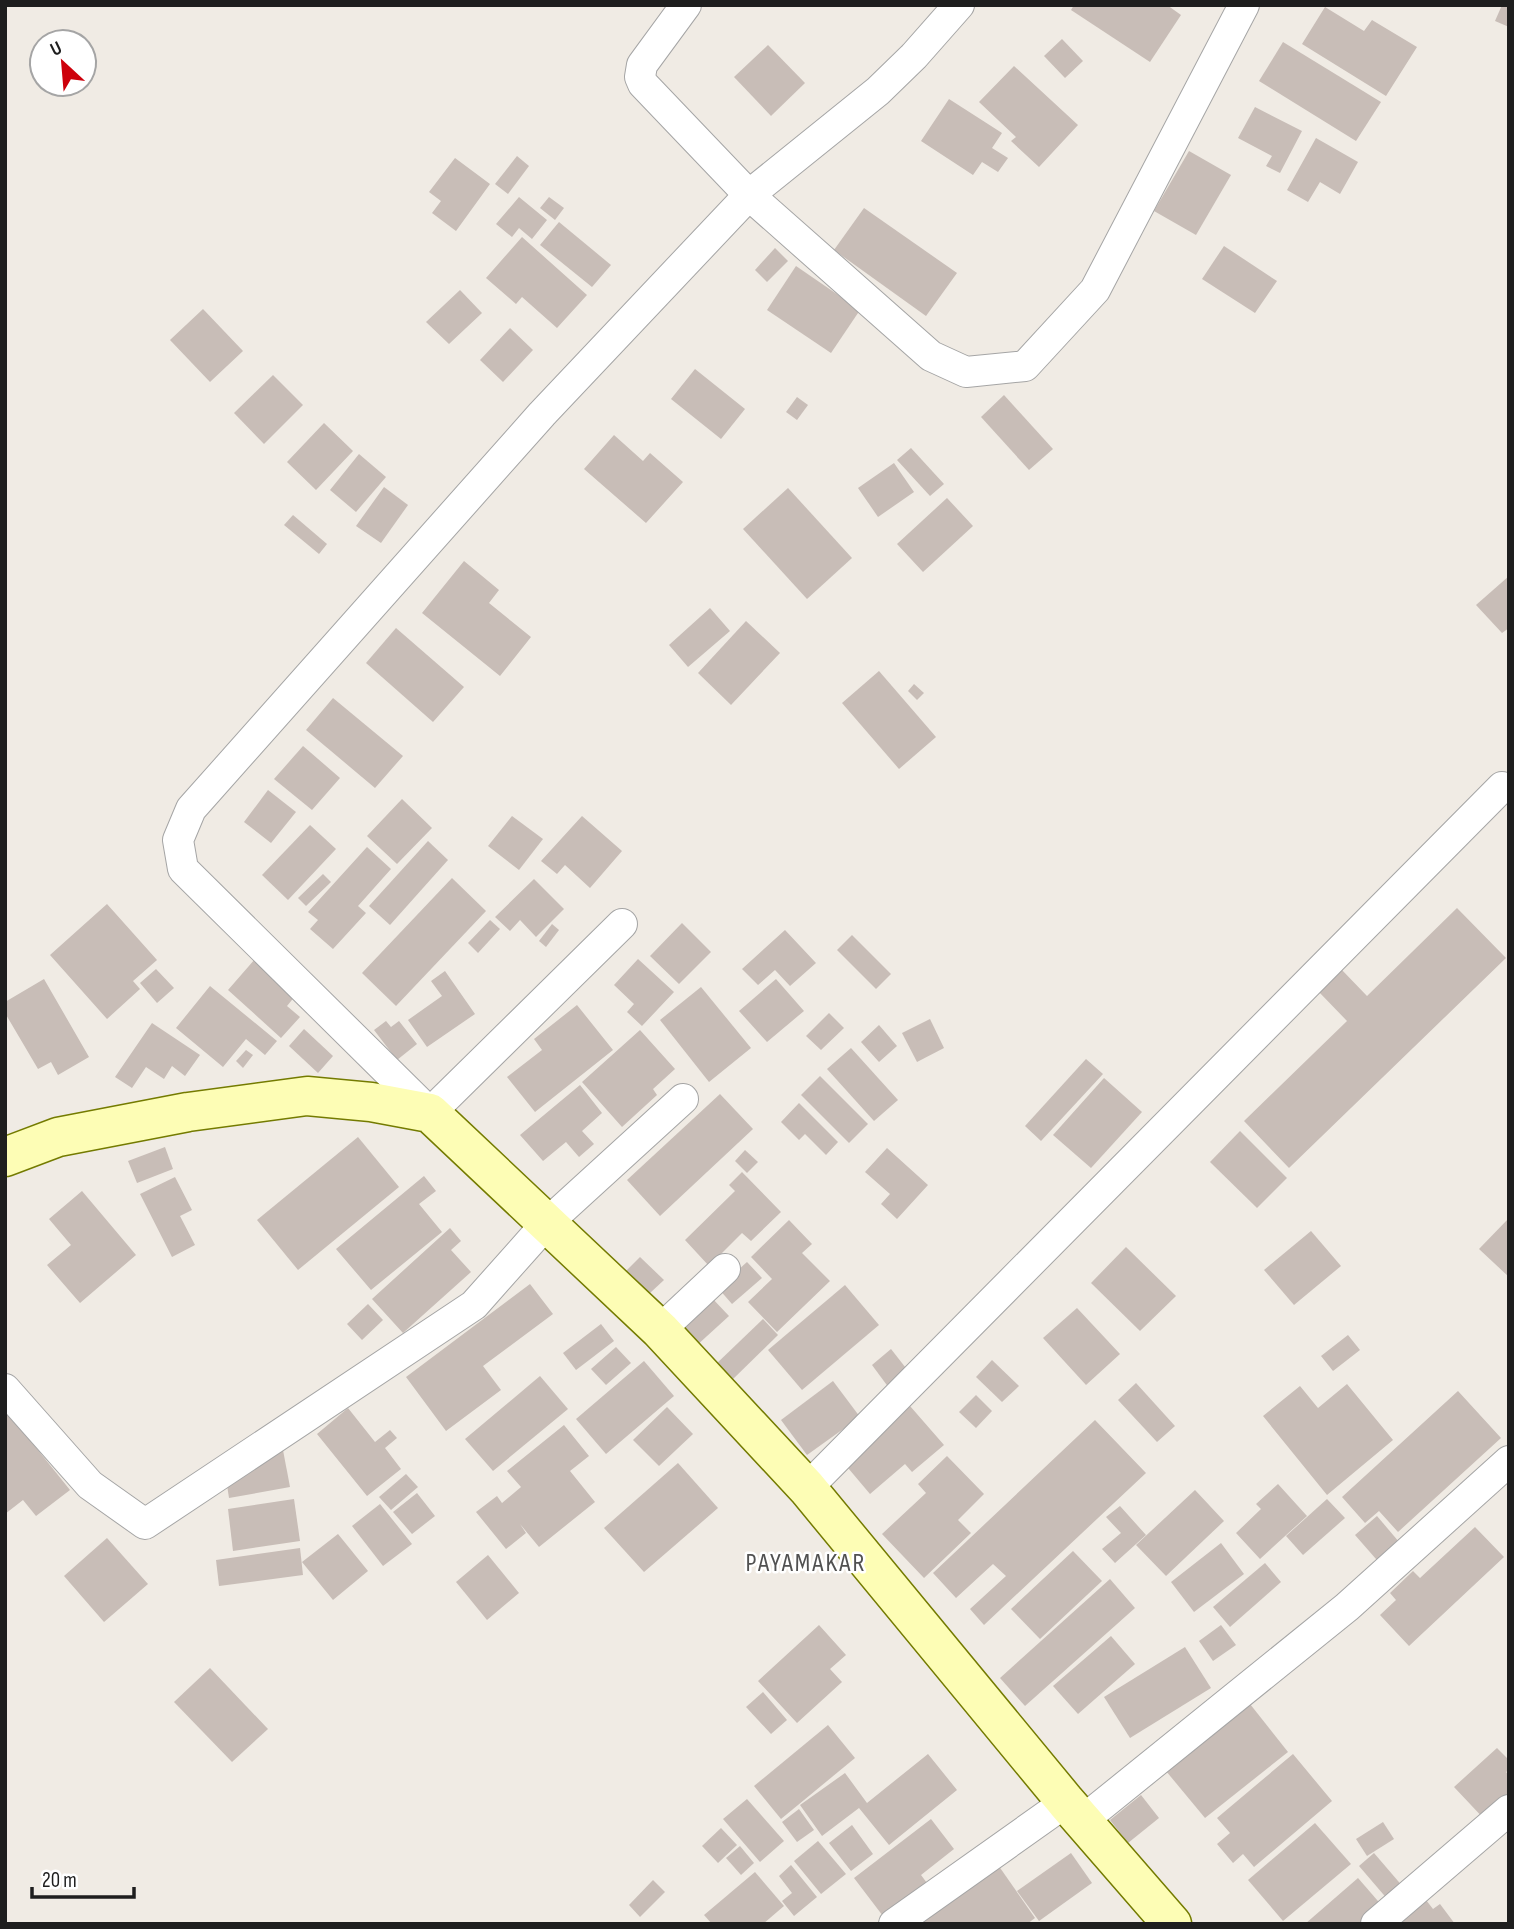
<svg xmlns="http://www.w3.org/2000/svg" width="1514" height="1929" font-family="'Sofia Sans Condensed',sans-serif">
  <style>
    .building { fill: #c8bdb7 }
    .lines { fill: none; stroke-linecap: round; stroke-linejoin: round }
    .street-casing { stroke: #a5a5a5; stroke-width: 32 }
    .secondary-casing { stroke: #747b00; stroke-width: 41 }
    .street { stroke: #fff; stroke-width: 30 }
    .secondary { stroke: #fdfdb5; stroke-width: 38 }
    .labels { text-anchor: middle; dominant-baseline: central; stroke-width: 5; stroke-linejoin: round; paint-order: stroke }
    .quarter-label { font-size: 26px; letter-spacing: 2px; fill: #515151; stroke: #fff }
  </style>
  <rect width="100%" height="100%" fill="#f0ebe4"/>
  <!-- building -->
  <g class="building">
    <polygon points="1074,5 1167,5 1181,15 1150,62 1071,10"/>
    <polygon points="1502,5 1509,5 1509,27 1495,21"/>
    <polygon points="1325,7 1364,31 1372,20 1417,47 1386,96 1302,44"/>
    <polygon points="1062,39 1083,61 1065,78 1044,56"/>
    <polygon points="1283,42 1381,102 1356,141 1259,81"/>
    <polygon points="768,45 805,83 771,116 734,77"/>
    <polygon points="1014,66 1078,125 1039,167 1011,141 1016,137 979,102"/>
    <polygon points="949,99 1002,133 992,148 1008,158 998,172 982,162 973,175 921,141"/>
    <polygon points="1255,107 1302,131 1280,173 1266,166 1272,156 1238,138"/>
    <polygon points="1316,138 1358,162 1340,194 1320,182 1308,202 1287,190"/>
    <polygon points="1189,151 1231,175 1196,235 1154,211"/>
    <polygon points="517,156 529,166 508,194 495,184"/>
    <polygon points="455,158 490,184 456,231 432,213 441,201 429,192"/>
    <polygon points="519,197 547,220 532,239 519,228 512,237 496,224"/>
    <polygon points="549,197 564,208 555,220 540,208"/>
    <polygon points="864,208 957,273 926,316 834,250"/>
    <polygon points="559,222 611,265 592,287 540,245"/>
    <polygon points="522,237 587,295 557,328 522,297 516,304 486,278"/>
    <polygon points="1224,246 1277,281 1255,313 1202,279"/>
    <polygon points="775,248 788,261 767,282 755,270"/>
    <polygon points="796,266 860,310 831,353 767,310"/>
    <polygon points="460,290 482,313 449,344 426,322"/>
    <polygon points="203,309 243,351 210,382 170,340"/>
    <polygon points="510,328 533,350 503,382 480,360"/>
    <polygon points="695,369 745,409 721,439 671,399"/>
    <polygon points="273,375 303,405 264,444 234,413"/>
    <polygon points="1004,395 1053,449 1029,470 981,417"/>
    <polygon points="797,397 808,405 797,420 786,412"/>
    <polygon points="324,423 353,451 316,490 287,462"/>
    <polygon points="614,435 643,461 650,453 683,482 646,523 584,469"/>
    <polygon points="911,448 944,484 930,496 897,460"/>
    <polygon points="359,454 386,477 356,512 330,490"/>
    <polygon points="894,463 914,492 878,517 858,488"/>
    <polygon points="384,487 408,505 381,543 356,526"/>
    <polygon points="788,488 852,558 807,599 743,529"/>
    <polygon points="947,498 973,526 923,572 897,544"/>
    <polygon points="293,515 327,544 319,554 284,525"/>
    <polygon points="464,561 499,590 489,603 531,637 500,676 422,613"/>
    <polygon points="1509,576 1509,628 1502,633 1476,605"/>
    <polygon points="710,608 730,631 688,667 669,645"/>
    <polygon points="746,621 780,653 731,705 698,673"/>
    <polygon points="396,628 464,687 433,722 366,663"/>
    <polygon points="879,671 936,737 899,769 842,703"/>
    <polygon points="914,684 924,693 917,700 908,691"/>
    <polygon points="333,698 403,756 375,788 306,730"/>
    <polygon points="303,746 340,778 312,810 274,779"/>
    <polygon points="268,790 296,812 271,843 244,822"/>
    <polygon points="402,799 432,828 397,864 367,836"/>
    <polygon points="512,816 543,839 519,870 488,846"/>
    <polygon points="582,816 622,851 590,888 565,865 557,874 541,861"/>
    <polygon points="310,825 336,849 288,900 262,875"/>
    <polygon points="428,841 448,860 390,925 369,906"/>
    <polygon points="367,847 391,869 358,906 366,913 333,949 310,929 318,920 308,912"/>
    <polygon points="323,874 331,882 306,906 298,898"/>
    <polygon points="452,878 486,911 396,1006 362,973"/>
    <polygon points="534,879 564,909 536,937 520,920 510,931 495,917"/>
    <polygon points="107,904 157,960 133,981 140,989 107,1019 50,955"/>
    <polygon points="1457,908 1506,958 1289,1168 1244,1121 1347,1021 1318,991 1341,969 1367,996"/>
    <polygon points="490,920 500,929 478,953 468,943"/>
    <polygon points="682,923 711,952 679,984 650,956"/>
    <polygon points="552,924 559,930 546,947 539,941"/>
    <polygon points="785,930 816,963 790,986 775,970 758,985 742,969"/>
    <polygon points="852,935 891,974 876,989 837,950"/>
    <polygon points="255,959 296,995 287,1006 300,1017 281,1038 228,990"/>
    <polygon points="638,959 674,992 642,1026 627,1012 634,1004 614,985"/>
    <polygon points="156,969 174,988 157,1003 140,983"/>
    <polygon points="445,971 475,1014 427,1047 408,1020 442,996 431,981"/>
    <polygon points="44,979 89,1057 58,1075 51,1062 38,1069 5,1013 5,1002"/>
    <polygon points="776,979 804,1011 767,1042 739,1011"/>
    <polygon points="210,986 277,1041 265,1055 246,1039 223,1067 176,1028"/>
    <polygon points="701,987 751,1048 709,1082 660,1020"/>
    <polygon points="577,1005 613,1050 535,1112 507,1077 542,1050 534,1039"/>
    <polygon points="829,1013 844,1028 821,1050 806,1036"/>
    <polygon points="930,1019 944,1048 917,1062 902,1033"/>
    <polygon points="386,1021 391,1027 399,1021 417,1044 397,1060 374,1030"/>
    <polygon points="152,1023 200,1055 185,1076 172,1066 164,1079 146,1067 132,1088 115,1077"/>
    <polygon points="879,1025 897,1046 879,1062 861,1042"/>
    <polygon points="304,1029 333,1056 318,1073 289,1046"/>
    <polygon points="640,1030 675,1069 653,1089 657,1095 622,1127 582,1082"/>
    <polygon points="851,1048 898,1100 874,1121 827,1069"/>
    <polygon points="246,1050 253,1055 243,1068 236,1061"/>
    <polygon points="1086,1059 1103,1074 1041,1141 1025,1126"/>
    <polygon points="820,1076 868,1124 849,1143 801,1095"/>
    <polygon points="1104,1078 1142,1112 1091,1168 1053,1135"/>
    <polygon points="580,1085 602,1113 582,1131 594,1144 579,1157 566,1142 543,1161 520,1135"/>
    <polygon points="720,1094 753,1129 660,1216 627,1180"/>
    <polygon points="799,1103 838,1142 826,1155 805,1134 799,1140 781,1122"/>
    <polygon points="1240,1131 1287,1178 1257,1208 1210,1162"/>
    <polygon points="358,1137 399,1187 298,1270 257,1220"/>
    <polygon points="165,1147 173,1169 137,1183 128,1161"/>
    <polygon points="887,1148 928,1185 897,1219 881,1204 890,1194 865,1172"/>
    <polygon points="745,1150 758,1162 747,1173 735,1161"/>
    <polygon points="742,1172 781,1212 751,1241 742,1233 709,1266 685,1240 735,1191 729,1185"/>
    <polygon points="424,1176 436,1191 419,1204 442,1232 371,1290 336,1249"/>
    <polygon points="175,1177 192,1210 180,1216 195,1245 172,1257 140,1194"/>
    <polygon points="82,1191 136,1255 80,1303 47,1265 71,1245 49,1219"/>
    <polygon points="1509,1218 1509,1277 1479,1249"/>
    <polygon points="789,1220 812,1244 802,1253 830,1281 777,1332 748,1302 772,1279 751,1257"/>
    <polygon points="450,1228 461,1241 451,1250 471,1272 403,1333 372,1299"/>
    <polygon points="1311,1231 1341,1266 1294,1305 1264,1270"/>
    <polygon points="1126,1247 1176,1296 1140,1331 1091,1283"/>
    <polygon points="640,1257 664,1280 650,1293 626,1271"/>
    <polygon points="747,1262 762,1278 732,1304 718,1288"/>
    <polygon points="530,1284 553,1314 483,1366 501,1390 446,1431 406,1377"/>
    <polygon points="845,1285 879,1325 802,1390 768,1350"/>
    <polygon points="711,1297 729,1316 695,1347 677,1328"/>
    <polygon points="368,1304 383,1320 362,1340 347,1324"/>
    <polygon points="1077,1308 1120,1354 1086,1385 1043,1338"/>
    <polygon points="763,1319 778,1335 730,1382 714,1366"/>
    <polygon points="601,1324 614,1341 576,1370 563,1353"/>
    <polygon points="1348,1335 1360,1350 1333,1371 1321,1356"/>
    <polygon points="616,1347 631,1363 606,1385 591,1369"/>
    <polygon points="891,1349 909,1372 889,1388 872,1365"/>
    <polygon points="992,1360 1019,1386 1002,1402 976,1377"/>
    <polygon points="644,1361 674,1396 606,1454 576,1419"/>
    <polygon points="540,1376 568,1409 493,1471 465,1439"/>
    <polygon points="833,1381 860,1417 807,1455 781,1420"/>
    <polygon points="1136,1383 1175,1426 1157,1442 1118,1400"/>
    <polygon points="1347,1384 1393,1440 1327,1495 1263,1416 1300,1386 1318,1408"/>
    <polygon points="1458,1391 1501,1438 1398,1532 1379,1511 1365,1523 1342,1497"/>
    <polygon points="976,1395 992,1411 976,1428 959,1412"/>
    <polygon points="910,1406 944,1445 912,1472 905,1464 870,1494 843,1462"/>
    <polygon points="667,1407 693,1434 659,1466 633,1440"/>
    <polygon points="348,1408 375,1442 390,1430 397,1438 385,1448 401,1469 367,1496 317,1434"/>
    <polygon points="5,1409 70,1490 36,1516 23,1500 5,1514"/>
    <polygon points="1095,1420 1146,1473 984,1625 970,1609 1006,1576 993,1564 956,1598 933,1573"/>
    <polygon points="564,1425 589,1456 570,1471 595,1502 539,1547 520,1524 526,1533 506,1549 476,1512 497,1496 502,1503 521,1487 507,1471"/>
    <polygon points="283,1450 290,1487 229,1498 227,1485"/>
    <polygon points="947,1456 984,1494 958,1520 971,1533 924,1578 882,1534 926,1493 918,1484"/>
    <polygon points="678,1463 718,1508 644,1572 604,1528"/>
    <polygon points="406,1474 418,1487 391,1510 379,1497"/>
    <polygon points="1278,1484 1307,1516 1260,1559 1236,1533 1261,1509 1256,1504"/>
    <polygon points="1195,1490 1224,1521 1166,1576 1136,1545"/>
    <polygon points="417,1493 435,1516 412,1534 393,1512"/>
    <polygon points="294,1499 300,1541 233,1551 228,1509"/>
    <polygon points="1327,1499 1345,1518 1303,1555 1286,1536"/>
    <polygon points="380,1504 412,1544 383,1566 352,1526"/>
    <polygon points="1120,1506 1146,1535 1115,1563 1102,1549 1121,1533 1106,1517"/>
    <polygon points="1377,1516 1405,1549 1383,1567 1355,1535"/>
    <polygon points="1475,1527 1504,1557 1409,1646 1380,1615 1396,1600 1390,1593 1413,1571 1420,1578"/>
    <polygon points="338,1534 368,1571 333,1600 302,1562"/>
    <polygon points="107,1538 148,1584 104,1622 64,1576"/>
    <polygon points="1221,1543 1244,1574 1194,1612 1171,1582"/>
    <polygon points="300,1548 303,1575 219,1586 216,1560"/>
    <polygon points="1073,1551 1102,1581 1040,1639 1011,1609"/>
    <polygon points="488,1555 519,1593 487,1620 456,1582"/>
    <polygon points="1265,1563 1281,1582 1230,1627 1213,1607"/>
    <polygon points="1110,1579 1135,1608 1025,1706 1000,1678"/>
    <polygon points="819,1625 846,1655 830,1669 842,1682 797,1723 758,1681"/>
    <polygon points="1221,1625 1236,1645 1213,1661 1199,1641"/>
    <polygon points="1111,1636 1135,1664 1078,1714 1053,1686"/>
    <polygon points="1185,1647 1211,1688 1130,1738 1104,1697"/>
    <polygon points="210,1668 268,1729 232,1762 174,1702"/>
    <polygon points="763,1692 787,1720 771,1734 746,1707"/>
    <polygon points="1250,1704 1288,1752 1205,1818 1166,1771"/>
    <polygon points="828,1725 855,1758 781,1819 754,1786"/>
    <polygon points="1497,1748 1509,1760 1509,1770 1506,1772 1509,1775 1509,1802 1487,1822 1454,1787"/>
    <polygon points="928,1754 957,1790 889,1845 859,1808 822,1836 800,1805 845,1773 867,1803"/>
    <polygon points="1293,1754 1332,1801 1254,1867 1243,1854 1233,1863 1217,1844 1230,1833 1217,1818"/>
    <polygon points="1141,1795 1159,1818 1128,1843 1110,1820"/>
    <polygon points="747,1799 784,1841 760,1862 723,1819"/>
    <polygon points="799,1809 814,1830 797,1842 782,1822"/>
    <polygon points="931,1819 954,1849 921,1875 930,1887 886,1920 854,1878"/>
    <polygon points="1383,1822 1394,1839 1367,1856 1356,1839"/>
    <polygon points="1315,1823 1351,1864 1283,1921 1248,1880"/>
    <polygon points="852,1825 873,1854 851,1871 829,1843"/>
    <polygon points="721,1828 737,1845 718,1863 702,1846"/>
    <polygon points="818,1841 846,1874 821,1894 794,1861"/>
    <polygon points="740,1846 754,1863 741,1875 726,1858"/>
    <polygon points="1071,1853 1092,1883 1039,1921 1017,1891"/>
    <polygon points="1374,1853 1404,1888 1389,1901 1359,1866"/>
    <polygon points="996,1862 1035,1918 1027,1924 905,1924"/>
    <polygon points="791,1865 817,1897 794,1916 782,1901 792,1893 779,1876"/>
    <polygon points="755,1872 784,1906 763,1924 712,1924 704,1915"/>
    <polygon points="1358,1878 1384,1908 1366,1924 1305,1924"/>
    <polygon points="653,1880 665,1892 640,1917 629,1905"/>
    <polygon points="1426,1900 1433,1909 1440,1904 1455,1924 1397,1924"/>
  </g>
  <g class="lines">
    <defs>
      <g id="street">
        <polyline points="686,5 642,65 640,77 643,84 749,195 931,356 966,372 1025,366 1095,290 1244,5"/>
        <polyline points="622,924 430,1113 183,869 178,840 191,809 542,414 749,195 878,91 914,56 959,5"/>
        <polyline points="660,1330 725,1269"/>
        <polyline points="5,1389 90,1485 145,1524 474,1305 546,1224 683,1099"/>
        <polyline points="807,1488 1502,787"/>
        <polyline points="1082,1821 1347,1607 1509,1461"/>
        <polyline points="894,1924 1066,1802"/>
        <polyline points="1376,1924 1509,1810"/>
      </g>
      <polyline id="secondary" points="5,1157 58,1137 188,1112 307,1096 371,1102 430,1113 660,1330 807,1488 1066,1802 1172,1924"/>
    </defs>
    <!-- street casing -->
    <use href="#street" class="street-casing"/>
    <!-- secondary casing -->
    <use href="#secondary" class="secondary-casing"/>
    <!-- street -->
    <use href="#street" class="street"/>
    <!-- secondary -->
    <use href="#secondary" class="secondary"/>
  </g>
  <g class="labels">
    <!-- quarter labels -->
    <g class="quarter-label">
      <text x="806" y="1563">PAYAMAKAR</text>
    </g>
  </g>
  <!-- border -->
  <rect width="1514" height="1929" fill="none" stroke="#1e1e1e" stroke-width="14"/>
  <!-- north arrow -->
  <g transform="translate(63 63) rotate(334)"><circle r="33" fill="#ffffff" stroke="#a5a5a5" stroke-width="2"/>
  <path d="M0-5L12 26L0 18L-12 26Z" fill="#cd000b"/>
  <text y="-10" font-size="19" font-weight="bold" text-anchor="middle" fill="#1e1e1e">U</text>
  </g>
  <!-- scale -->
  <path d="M32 1887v10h102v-10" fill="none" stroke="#1e1e1e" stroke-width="3.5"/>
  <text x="42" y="1887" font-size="21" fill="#1e1e1e" stroke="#ffffff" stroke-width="5" paint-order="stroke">20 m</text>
</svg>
